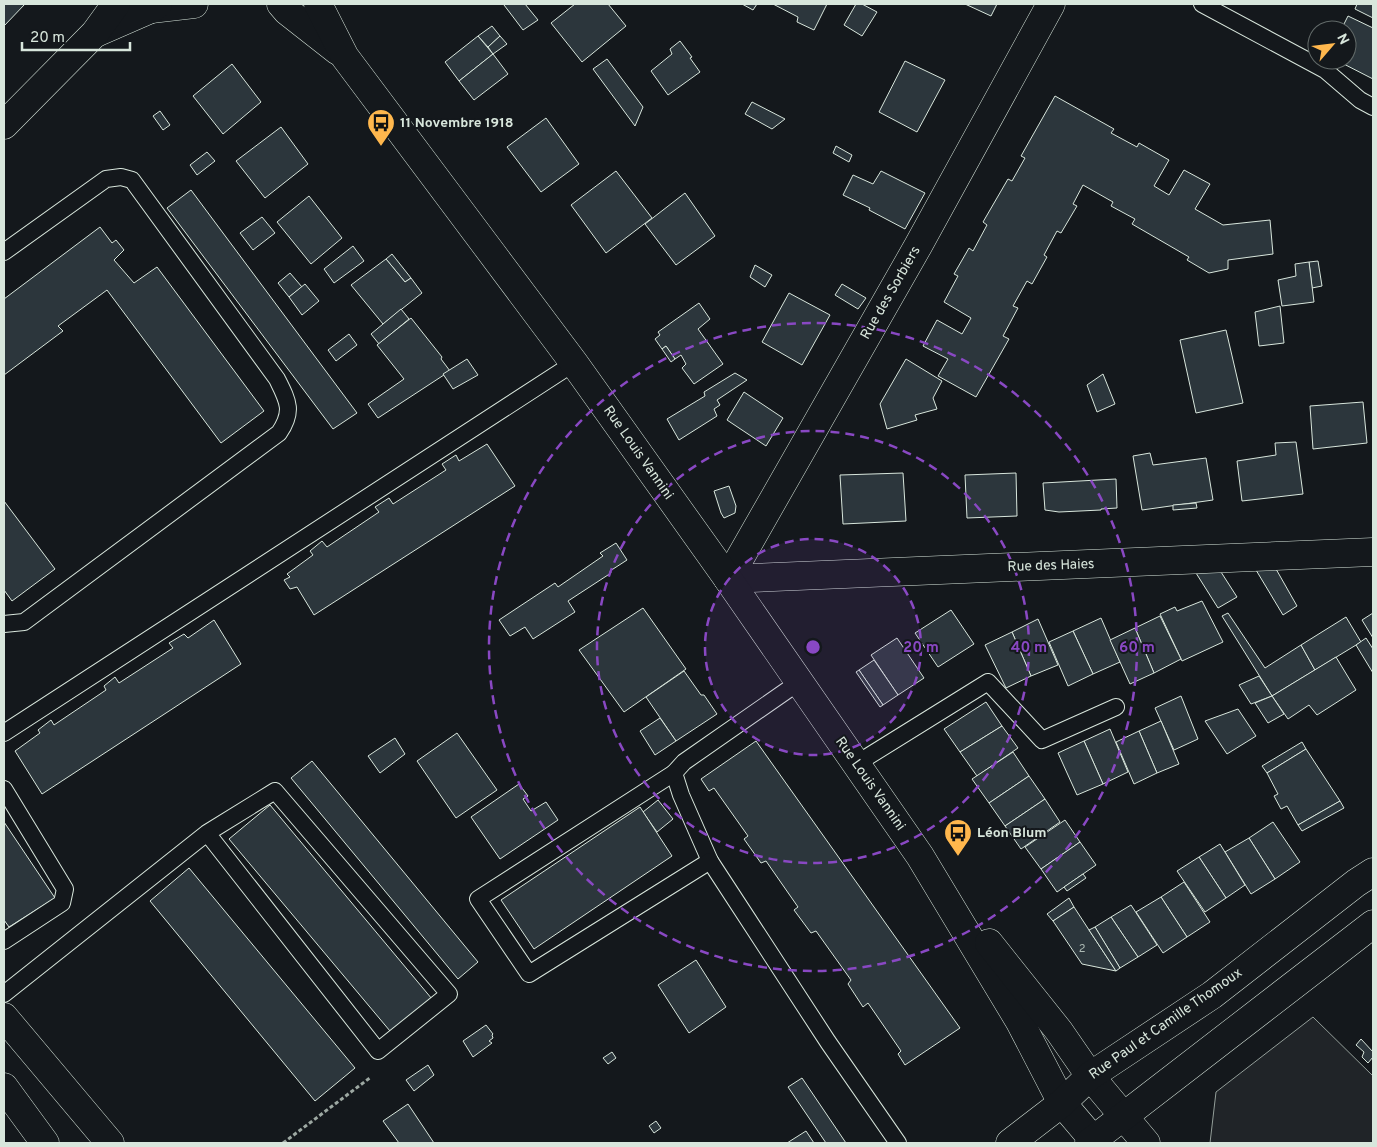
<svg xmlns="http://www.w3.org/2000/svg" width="1377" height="1147" font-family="Overpass,sans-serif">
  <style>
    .green { fill: #202428; stroke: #939e99 }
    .building { fill: #2c363c; stroke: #d8e6dc }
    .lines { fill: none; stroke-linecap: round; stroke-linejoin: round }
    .lane-casing { stroke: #d8e6dc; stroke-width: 18 }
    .street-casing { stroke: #d8e6dc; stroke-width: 29 }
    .secondary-casing { stroke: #d8e6dc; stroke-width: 29 }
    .primary-casing { stroke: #d8e6dc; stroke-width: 29 }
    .path { stroke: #9da8a2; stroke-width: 3; stroke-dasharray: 4 2.5; stroke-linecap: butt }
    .lane { stroke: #14181c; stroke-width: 16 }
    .street { stroke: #14181c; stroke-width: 28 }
    .secondary { stroke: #14181c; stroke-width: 28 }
    .primary { stroke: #14181c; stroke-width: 28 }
    .ring { fill: none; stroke: #8948c3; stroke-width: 2.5; stroke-dasharray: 9 6 }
    .labels { text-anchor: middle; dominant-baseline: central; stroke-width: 4; stroke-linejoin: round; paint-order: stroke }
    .number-label { font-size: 11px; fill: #adbab4 }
    .poi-label { font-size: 14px; font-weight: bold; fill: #d8e6dc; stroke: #14181c; text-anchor: start }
    .street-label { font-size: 14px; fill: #d8e6dc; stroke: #14181c }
    .centre { fill: #8948c3; stroke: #14181c; stroke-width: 2.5 }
    .ring-label { font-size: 15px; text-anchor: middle; font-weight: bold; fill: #8948c3; stroke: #14181c; stroke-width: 4; stroke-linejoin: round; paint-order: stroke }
  </style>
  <rect width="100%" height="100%" fill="#14181c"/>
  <!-- green -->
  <polygon class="green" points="1313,1017 1373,1076 1373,1143 1210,1143 1216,1092"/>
  <!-- building -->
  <g class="building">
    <polygon points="4,4 25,4 4,26"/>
    <polygon points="505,4 525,4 538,20 523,30 504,5"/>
    <polygon points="575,4 608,4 626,26 582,62 551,23"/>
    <polygon points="742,4 757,4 753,10"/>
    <polygon points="773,4 827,4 814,30 797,22 798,17"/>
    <polygon points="856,4 862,4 877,12 862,36 844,25"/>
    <polygon points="965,4 997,4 991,16"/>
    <polygon points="1357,4 1373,4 1373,18 1355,9"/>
    <polygon points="1348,16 1373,28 1373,79 1336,60 1347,60 1347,30 1341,30"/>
    <polygon points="492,26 500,36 488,47 478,36"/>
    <polygon points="478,36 493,54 459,81 445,62"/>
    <polygon points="500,36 507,44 493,54 488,47"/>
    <polygon points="680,41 692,57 690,58 700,72 668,95 651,71 672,54 670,49"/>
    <polygon points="493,54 508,74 474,100 459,81"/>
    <polygon points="607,59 643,107 635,126 593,69"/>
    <polygon points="905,61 945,80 917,132 879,112"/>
    <polygon points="232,64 261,102 223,134 193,96"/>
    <polygon points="1055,96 1114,129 1111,133 1137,147 1139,143 1169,160 1154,186 1169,195 1184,170 1210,184 1195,209 1223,225 1270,220 1273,254 1228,260 1228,269 1209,273 1187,260 1189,257 1132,224 1135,219 1111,206 1113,202 1083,185 1073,204 1077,206 1061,233 1057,231 1044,255 1047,257 1032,284 1027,281 1013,306 1018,308 1003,336 1009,339 976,397 938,376 948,359 923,346 937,320 962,334 971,318 944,302 958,276 954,274 969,248 973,251 987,225 983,222 1008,179 1012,181 1025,158 1021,156"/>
    <polygon points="752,102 785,119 772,129 745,114"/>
    <polygon points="160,111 170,125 163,130 153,116"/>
    <polygon points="546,118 579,164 541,192 507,147"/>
    <polygon points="281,127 308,164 265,198 236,161"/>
    <polygon points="836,146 852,155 849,162 833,153"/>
    <polygon points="207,152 215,161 197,175 190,165"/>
    <polygon points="616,171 652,218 606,253 571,205"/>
    <polygon points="881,171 925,193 905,229 869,210 870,208 843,195 853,175 873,184"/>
    <polygon points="191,190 357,413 333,429 167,208"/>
    <polygon points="685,193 715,236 676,265 645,224"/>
    <polygon points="309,196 342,238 311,264 277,222"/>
    <polygon points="262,217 275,233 253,250 240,233"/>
    <polygon points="100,227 112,243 116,240 124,250 114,260 134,283 157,267 264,411 221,443 107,290 58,326 63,331 4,375 4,299"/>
    <polygon points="353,246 364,261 334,283 324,269"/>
    <polygon points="392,254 411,278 405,282 386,259"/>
    <polygon points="386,259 405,282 411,278 422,293 383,324 351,285"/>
    <polygon points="1318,261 1322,286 1312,288 1309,262"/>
    <polygon points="1309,262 1314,302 1282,306 1278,280 1296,276 1295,264"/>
    <polygon points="755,265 772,275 765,287 750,277"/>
    <polygon points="290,273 302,287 289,297 278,283"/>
    <polygon points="305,284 319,301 302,315 289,297"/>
    <polygon points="842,284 866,298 858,309 835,295"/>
    <polygon points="789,293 830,315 802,365 762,342"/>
    <polygon points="699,303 710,319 698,329 723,364 694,384 682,368 686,364 681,355 675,359 666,346 662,349 655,339 660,335 658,332"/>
    <polygon points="1280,306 1284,343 1259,346 1255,312"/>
    <polygon points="401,309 409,319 379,344 371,334"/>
    <polygon points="411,318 442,357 441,359 450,371 378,418 368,404 404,379 377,345"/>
    <polygon points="1226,330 1243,403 1196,413 1180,340"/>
    <polygon points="349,334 357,345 336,361 328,350"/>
    <polygon points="666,346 675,359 671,362 662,349"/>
    <polygon points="467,359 478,375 453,389 443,374"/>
    <polygon points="906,359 942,381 933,398 937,409 915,415 917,420 887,429 880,404"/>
    <polygon points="735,373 747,380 717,400 720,405 714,409 717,416 679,440 667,419 705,396 704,392"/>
    <polygon points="1103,374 1115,404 1097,412 1087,385"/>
    <polygon points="744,392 783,418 766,446 727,420"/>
    <polygon points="1363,402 1367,443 1313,449 1310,406"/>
    <polygon points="1296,442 1303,494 1242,501 1237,461 1276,455 1275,443"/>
    <polygon points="487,444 515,486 314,615 297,587 290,589 284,580 290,577 287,574 313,555 310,551 322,541 327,547 379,512 375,507 389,498 393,504 446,470 442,464 456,455 459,461"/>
    <polygon points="1150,453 1153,465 1206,458 1213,500 1142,510 1133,456"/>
    <polygon points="903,473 906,521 843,524 840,475"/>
    <polygon points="1016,473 1017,516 967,518 965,475"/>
    <polygon points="1116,479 1117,508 1101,509 1101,510 1059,512 1045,510 1043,483"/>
    <polygon points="729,486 736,506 735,513 724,518 721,513 714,491"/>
    <polygon points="4,501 55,569 12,601 4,590"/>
    <polygon points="1196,503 1197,508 1173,510 1173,505"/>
    <polygon points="616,543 627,560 610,571 611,573 568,601 575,612 533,639 525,627 510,636 499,620 555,583 558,587 603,556 600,553"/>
    <polygon points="1276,569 1297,606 1283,615 1256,570"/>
    <polygon points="1221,572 1237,597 1218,608 1196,573"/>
    <polygon points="1202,601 1223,642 1182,661 1160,614 1175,607 1177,611"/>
    <polygon points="643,608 686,669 624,712 579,650"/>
    <polygon points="951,610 974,644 938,667 915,633"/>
    <polygon points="1228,613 1265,668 1301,645 1315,670 1272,696 1222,616"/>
    <polygon points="1373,613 1373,638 1362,620"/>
    <polygon points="1160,616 1181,659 1154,673 1135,628"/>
    <polygon points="1346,617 1361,642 1315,670 1301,645"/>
    <polygon points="1101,618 1120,662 1093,674 1073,631"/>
    <polygon points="1038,619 1058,665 1031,676 1012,632"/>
    <polygon points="214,620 241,664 42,794 15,751 40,733 38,730 51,720 54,725 106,690 104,686 115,677 119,683 173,648 169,643 184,634 188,638"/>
    <polygon points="1135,628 1154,673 1130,684 1110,640"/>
    <polygon points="1073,631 1093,674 1068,686 1049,642"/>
    <polygon points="1012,632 1031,676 1006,688 985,645"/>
    <polygon points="897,638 924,678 898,695 871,655"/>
    <polygon points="1366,638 1373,649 1373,673 1356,645"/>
    <polygon points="1336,657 1356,690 1317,715 1309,705 1288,719 1272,696"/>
    <polygon points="874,660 898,695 883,705 859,670"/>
    <polygon points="859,670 883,705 880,707 856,672"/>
    <polygon points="684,671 701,695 704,695 717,714 676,741 646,697"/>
    <polygon points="1259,676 1272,696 1251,704 1239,685"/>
    <polygon points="1181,696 1198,739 1174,750 1155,708"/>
    <polygon points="1272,696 1284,714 1268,723 1255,703"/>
    <polygon points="986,702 1002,726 960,752 944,729"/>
    <polygon points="1238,709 1256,736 1227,754 1205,721"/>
    <polygon points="660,718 676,741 655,755 640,731"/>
    <polygon points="1161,721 1179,764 1157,773 1139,731"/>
    <polygon points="1002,726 1018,748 977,776 960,752"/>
    <polygon points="1110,729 1128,772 1103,784 1084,741"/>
    <polygon points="1139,731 1157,773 1134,784 1116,742"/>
    <polygon points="457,733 497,790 456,818 417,761"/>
    <polygon points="395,738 405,754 380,773 368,756"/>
    <polygon points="756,741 960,1028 905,1065 898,1054 901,1051 868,1003 863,1007 848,984 851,980 816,931 811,933 794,910 798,907 766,861 761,863 744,839 748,836 714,788 709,791 701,779"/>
    <polygon points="1084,741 1103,784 1077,795 1058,753"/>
    <polygon points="1302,742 1306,749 1267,773 1262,766"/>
    <polygon points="1306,749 1340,801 1298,825 1287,806 1281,809 1274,796 1278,794 1267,773"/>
    <polygon points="1013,752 1029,776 989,803 972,779"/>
    <polygon points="312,761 478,962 458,979 291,778"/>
    <polygon points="1029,776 1045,799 1005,826 989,803"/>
    <polygon points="519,784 528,796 523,799 531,811 546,802 558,820 500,859 471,817"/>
    <polygon points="1045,799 1060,822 1021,849 1005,826"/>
    <polygon points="658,800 673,819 657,832 643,812"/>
    <polygon points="1340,801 1344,808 1302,831 1298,825"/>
    <polygon points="270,805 432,999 390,1031 229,839"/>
    <polygon points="640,807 672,856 534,949 501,900"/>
    <polygon points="1065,820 1080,842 1041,869 1025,847"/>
    <polygon points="4,822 55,898 9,927 4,920"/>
    <polygon points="1273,822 1300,862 1275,879 1249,838"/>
    <polygon points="1249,838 1275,879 1251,894 1225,852"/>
    <polygon points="1080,842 1096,865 1057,892 1041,869"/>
    <polygon points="1220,844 1245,885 1226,898 1199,857"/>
    <polygon points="1199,857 1226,898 1205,912 1177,871"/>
    <polygon points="189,868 355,1068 315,1101 150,901"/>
    <polygon points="1083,874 1086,878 1067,891 1064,887"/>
    <polygon points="1184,882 1210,922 1187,937 1161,897"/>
    <polygon points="1161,897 1187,937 1163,953 1136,912"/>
    <polygon points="1069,898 1074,907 1053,921 1047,914"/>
    <polygon points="1131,905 1157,945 1138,957 1111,917"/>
    <polygon points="1074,907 1089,930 1116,971 1082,964 1053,921"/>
    <polygon points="1111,917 1138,957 1120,968 1095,927"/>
    <polygon points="1095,927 1120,968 1116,971 1089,930"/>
    <polygon points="696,960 726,1007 689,1033 658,985"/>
    <polygon points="486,1025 493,1034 492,1035 493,1038 489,1041 492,1043 473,1057 463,1041"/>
    <polygon points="1361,1039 1373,1052 1373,1057 1368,1063 1362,1057 1364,1052 1356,1045"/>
    <polygon points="612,1052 616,1058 608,1064 603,1058"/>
    <polygon points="428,1065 434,1075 414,1091 406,1080"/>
    <polygon points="802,1078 846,1143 826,1143 788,1087"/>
    <polygon points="408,1104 434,1143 399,1143 383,1121"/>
    <polygon points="656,1121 661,1128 654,1133 649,1126"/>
    <polygon points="806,1131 814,1143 787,1143"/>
  </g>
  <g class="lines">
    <defs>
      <g id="lane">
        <polyline points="1202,4 1325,70 1360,100 1373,107"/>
        <path d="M 4,252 L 106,179 L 121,177 L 132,180 L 277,379 C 288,401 294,411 279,433 L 24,622 L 4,624"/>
        <polyline points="799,682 684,762 674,773 681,795 710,861 828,1042 898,1143"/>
        <polyline points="4,733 574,363"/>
        <polyline points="856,764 988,682 1042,740 1116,707"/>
        <polyline points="674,773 478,899 529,974 710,861"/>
        <polyline points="4,789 65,889 62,903 4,941"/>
        <polyline points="4,994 207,833 275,791 449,994 378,1051 207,833"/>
      </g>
      <g id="street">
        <polyline points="728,579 918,246 1051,4"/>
        <polyline points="728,579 1373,552"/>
        <polyline points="4,1017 110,1143"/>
        <polyline points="4,1087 45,1143"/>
      </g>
      <g id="secondary">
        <polyline points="281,4 287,11 338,51"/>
        <polyline points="318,4 345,57 574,363 728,579 920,856 1020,1022 1062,1103 1096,1143"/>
        <polyline points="151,9 194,4"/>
        <polyline points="96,33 151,9 158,4"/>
        <polyline points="4,125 95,33 116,4"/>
        <polyline points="989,943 1059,1031 1090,1076 1146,1143"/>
      </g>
      <g id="primary">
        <polyline points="1010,1143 1062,1103 1090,1076 1212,995 1356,883 1373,872"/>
        <polyline points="1089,1143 1373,924"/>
      </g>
    </defs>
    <!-- lane casing -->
    <use href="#lane" class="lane-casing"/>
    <!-- street casing -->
    <use href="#street" class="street-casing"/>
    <!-- secondary casing -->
    <use href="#secondary" class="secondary-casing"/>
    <!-- primary casing -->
    <use href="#primary" class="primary-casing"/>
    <!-- path -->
    <polyline class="path" points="283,1143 371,1077"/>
    <!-- lane -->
    <use href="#lane" class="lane"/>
    <!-- street -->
    <use href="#street" class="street"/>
    <!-- secondary -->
    <use href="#secondary" class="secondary"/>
    <!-- primary -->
    <use href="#primary" class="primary"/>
  </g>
  <!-- distance rings -->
  <circle cx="813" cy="647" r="108" fill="#8948c3" fill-opacity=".12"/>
  <g class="ring">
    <circle cx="813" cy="647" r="108"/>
    <circle cx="813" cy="647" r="216"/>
    <circle cx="813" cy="647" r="324"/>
  </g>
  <!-- icons -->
  <defs>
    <symbol id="bus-pin" viewBox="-11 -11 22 30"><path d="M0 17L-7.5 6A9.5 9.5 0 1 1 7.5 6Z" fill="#ffb74d" stroke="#14181c"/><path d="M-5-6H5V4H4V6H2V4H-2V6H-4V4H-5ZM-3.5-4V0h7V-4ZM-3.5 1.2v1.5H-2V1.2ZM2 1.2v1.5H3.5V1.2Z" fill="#111"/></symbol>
  </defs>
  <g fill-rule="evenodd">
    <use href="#bus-pin" x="365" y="107" width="32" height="43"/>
    <use href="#bus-pin" x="942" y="817" width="32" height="43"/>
  </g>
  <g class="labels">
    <!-- number labels -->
    <g class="number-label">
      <text x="1082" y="949">2</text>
    </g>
    <!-- poi labels -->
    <g class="poi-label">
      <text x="400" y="123">11 Novembre 1918</text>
      <text x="977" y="833">Léon Blum</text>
    </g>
    <!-- street labels -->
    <g class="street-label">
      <text transform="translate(891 293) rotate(-60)">Rue des Sorbiers</text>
      <text transform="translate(638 453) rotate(55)">Rue Louis Vannini</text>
      <text transform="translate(1051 566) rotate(-2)">Rue des Haies</text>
      <text transform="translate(870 784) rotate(55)">Rue Louis Vannini</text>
      <text transform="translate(1166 1024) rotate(-35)">Rue Paul et Camille Thomoux</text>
    </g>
  </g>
  <circle cx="813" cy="647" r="8" class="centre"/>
  <g class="ring-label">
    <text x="921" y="652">20 m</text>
    <text x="1029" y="652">40 m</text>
    <text x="1137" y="652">60 m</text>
  </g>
  <!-- border -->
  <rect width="1377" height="1147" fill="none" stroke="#d8e6dc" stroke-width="10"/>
  <!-- north arrow -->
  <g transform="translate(1332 45) rotate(62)"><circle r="24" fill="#14181c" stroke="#626a69"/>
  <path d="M0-4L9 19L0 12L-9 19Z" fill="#ffb74d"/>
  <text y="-8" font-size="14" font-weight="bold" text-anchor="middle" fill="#d8e6dc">N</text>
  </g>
  <!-- scale -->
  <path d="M22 42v8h108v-8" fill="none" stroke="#d8e6dc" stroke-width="2.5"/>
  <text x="30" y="42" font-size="15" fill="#d8e6dc" stroke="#14181c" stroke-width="4" paint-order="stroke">20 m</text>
</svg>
